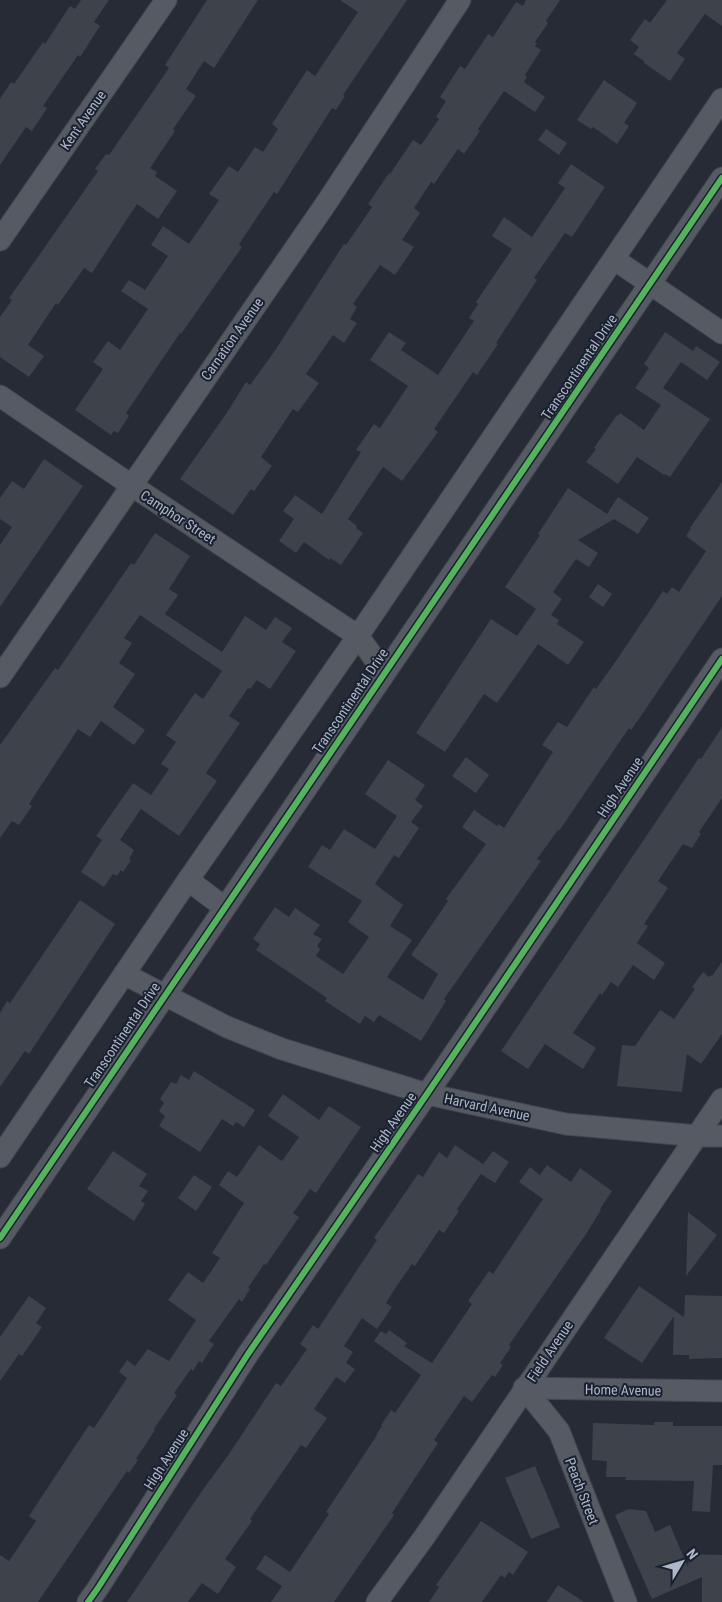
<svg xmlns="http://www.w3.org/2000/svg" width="722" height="1602" font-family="'Roboto Condensed',sans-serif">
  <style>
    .building { fill: #3e424b }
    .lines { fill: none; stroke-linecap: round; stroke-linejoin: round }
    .minor-casing { stroke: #42464e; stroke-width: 23 }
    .minor { stroke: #565a63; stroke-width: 21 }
    .cycleway-casing { stroke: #192130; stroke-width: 9 }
    .cycleway { stroke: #56b35d; stroke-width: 6 }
    .labels { text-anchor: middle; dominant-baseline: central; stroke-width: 4; stroke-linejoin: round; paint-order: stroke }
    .street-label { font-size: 14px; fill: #afb6c7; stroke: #192130 }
  </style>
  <rect width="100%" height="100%" fill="#262b35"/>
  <!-- building -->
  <g class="building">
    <polygon points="81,0 109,0 94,22 100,26 80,57 78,55 43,106 47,108 32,131 26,127 0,165 0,99 11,82 14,84 43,42 45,44 70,6 75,9"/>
    <polygon points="207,0 258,0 214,68 204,61 186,89 196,96 173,129 175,131 150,168 157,172 155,176 177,191 158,219 137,204 92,273 84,268 58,305 56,303 28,345 44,356 29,377 0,357 0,317 12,300 9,298 19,284 98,171 95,169 106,154 109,155 169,68 165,65"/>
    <polygon points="340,0 407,0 343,95 345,96 336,110 332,108 277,194 274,192 241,241 239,245 242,247 181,334 180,333 126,413 129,416 118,433 114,431 111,435 75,410 103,369 93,362 108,341 120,350 148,309 121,291 129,280 145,290 168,256 151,245 163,226 189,244 219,200 209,194 229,166 238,172 255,147 263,152 278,129 272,124 307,70 315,76 358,12"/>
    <polygon points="526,0 560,0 546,21 548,23 535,42 537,43 535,46 541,50 525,75 527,77 524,82 545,97 535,112 504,91 478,129 480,131 464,154 458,149 434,184 431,182 414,208 420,213 402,240 414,247 395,275 380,265 353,304 357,307 350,319 357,323 344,343 333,335 306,374 319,383 298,412 293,409 261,457 272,466 254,491 251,489 233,515 180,479 226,414 246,382 250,385 274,352 344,244 346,245 372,207 368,204 389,173 390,174 413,140 421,145 439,119 436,117 446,101 440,97 460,66 465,69 488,34 493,37 516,2 523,6"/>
    <polygon points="667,0 722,0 722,26 705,14 677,53 685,59 670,81 644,63 645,62 634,54 639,47 630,40 645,19 650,23"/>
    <polygon points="604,80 637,103 624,123 629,126 617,144 593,127 591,129 577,120"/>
    <polygon points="546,129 567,143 559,155 538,140"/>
    <polygon points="571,164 605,187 572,237 565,233 534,278 537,280 496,343 498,344 477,375 473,372 434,429 438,432 402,481 383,467 348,519 357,526 356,528 363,533 341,565 330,558 329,560 304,542 296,553 279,541 294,519 283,511 295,495 322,514 361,452 356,450 374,424 380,428 408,386 370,360 389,332 406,343 401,350 438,375 474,321 469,318 478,304 476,302 512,249 492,236 504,217 532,237 565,188 558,183"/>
    <polygon points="665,332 693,351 696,346 720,362 707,380 681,362 663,388 710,419 670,477 665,474 664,475 637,457 618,484 586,462 596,449 594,448 617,415 618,416 620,413 644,430 661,405 635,388 649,368 644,364"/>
    <polygon points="44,459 83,486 0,607 0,545 12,527 0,519 0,498 12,481 24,489"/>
    <polygon points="722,482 722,596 643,713 631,730 629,728 559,831 558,830 537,859 541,861 444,999 446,1001 421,1041 379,1015 374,1022 365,1016 360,1024 325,1001 327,998 256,950 260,944 253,939 275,907 289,917 295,908 320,925 313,934 322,939 317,946 320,949 316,956 343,974 369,937 348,922 362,901 308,867 322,845 330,850 344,829 375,849 397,816 365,794 388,760 425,785 415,800 423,806 411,822 419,828 399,858 394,855 375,884 403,905 390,926 412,940 387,977 423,1000 438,974 411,955 448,901 446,899 486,844 462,827 474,810 497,826 499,824 504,828 553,752 542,745 558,722 567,727 594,687 596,689 618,658 663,591 667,594 672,587 679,592 706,551 686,536 691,528 690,528"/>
    <polygon points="568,488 607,514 618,497 649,518 638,534 614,519 578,540 598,553 589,567 576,559 553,592 562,599 551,615 559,620 557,624 584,642 568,665 538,644 497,703 484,694 445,752 416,733 491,619 517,636 536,609 505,587 540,535 538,534"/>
    <polygon points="155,533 190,556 169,589 178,595 165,614 222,652 245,616 266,630 275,617 292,628 282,642 296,651 270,689 257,680 250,689 248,688 229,716 240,723 206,773 217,781 179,836 141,809 120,840 134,850 129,859 131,860 123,872 121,870 117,876 113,874 104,887 81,872 102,840 96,836 133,783 151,795 169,769 161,764 176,742 166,735 195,693 203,699 222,671 140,615 124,638 132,643 119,663 135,674 113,707 145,730 134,745 101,721 90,737 78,729 29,804 32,806 19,825 12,821 0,838 0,745 55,668 58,670 131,563 134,565"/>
    <polygon points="598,584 612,594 603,607 589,597"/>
    <polygon points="722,727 722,798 699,832 701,834 692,848 683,844 658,881 668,888 644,924 648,926 637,943 665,963 654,980 633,965 618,987 611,982 602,995 600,993 573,1033 596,1048 583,1069 545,1044 528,1069 501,1051 699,758 701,759"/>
    <polygon points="466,757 489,775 476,793 452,776"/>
    <polygon points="80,900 115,924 29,1054 25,1051 0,1087 0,1013 7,1001 10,1003"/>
    <polygon points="722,962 722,1034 701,1064 687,1054 682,1092 617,1086 622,1045 635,1046 660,1010 674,1019 695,989 692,987 703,972 709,977 711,975 712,976"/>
    <polygon points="194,1071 255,1110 244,1127 236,1122 233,1126 222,1119 200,1152 159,1126 165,1116 159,1111 164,1103 160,1099 171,1082 176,1084 181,1075 189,1080"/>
    <polygon points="283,1094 319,1120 329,1106 361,1127 316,1193 310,1189 293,1213 299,1217 266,1265 264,1264 248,1288 250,1289 242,1302 239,1299 209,1341 214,1344 202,1363 199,1361 193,1371 191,1369 174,1393 177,1395 154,1429 155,1430 136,1459 138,1460 129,1473 127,1471 99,1512 38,1602 0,1602 0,1555 9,1561 36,1521 29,1516 89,1425 94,1428 127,1378 119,1372 127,1360 135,1366 148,1349 169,1361 196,1320 168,1300 188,1272 203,1283 220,1258 212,1253 244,1203 219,1185 228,1171 237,1177 259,1145 282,1161 299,1137 268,1116"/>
    <polygon points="455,1145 483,1164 493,1151 509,1162 495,1183 481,1174 457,1209 459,1211 444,1233 439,1230 415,1266 412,1264 394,1290 386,1303 392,1307 377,1329 362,1318 344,1346 353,1352 346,1363 355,1369 345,1383 336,1377 314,1409 327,1418 306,1448 301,1445 250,1519 252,1521 225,1559 236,1567 218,1594 202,1583 188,1602 127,1602 204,1488 229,1454 276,1383 281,1386 307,1349 300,1344 313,1325 318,1329 377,1240 374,1238 418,1174 423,1177 439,1152 447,1158"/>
    <polygon points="113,1151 147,1174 139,1186 148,1191 141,1201 145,1204 134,1221 87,1189"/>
    <polygon points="547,1165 571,1182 580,1168 612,1191 600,1209 601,1210 586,1234 509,1345 511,1347 500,1363 503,1365 495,1377 492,1375 472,1402 464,1396 434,1440 438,1443 392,1513 394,1515 334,1602 271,1602 282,1586 256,1569 265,1555 290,1572 329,1514 326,1512 377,1435 376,1435 382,1426 381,1425 391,1410 395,1413 421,1375 374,1341 381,1331 386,1334 389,1330 407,1343 404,1346 432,1363 472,1304 468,1301 489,1271 493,1274 543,1199 519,1182 530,1167 540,1175"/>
    <polygon points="194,1175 212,1187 196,1211 178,1198"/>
    <polygon points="688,1212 717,1235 686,1276"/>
    <polygon points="639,1286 684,1317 685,1295 722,1296 722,1358 689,1359 689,1355 673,1355 674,1316 642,1363 604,1338"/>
    <polygon points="29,1296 46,1308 36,1323 42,1327 22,1356 19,1354 0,1381 0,1337"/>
    <polygon points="654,1422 673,1422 673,1426 722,1426 722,1465 713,1465 710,1512 692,1511 694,1481 625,1480 626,1477 606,1477 607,1461 592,1460 593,1423 654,1425"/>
    <polygon points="535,1466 560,1527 531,1539 505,1478"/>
    <polygon points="629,1509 646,1511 655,1532 670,1525 688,1567 689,1554 722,1555 722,1602 702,1602 702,1577 652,1599 615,1515"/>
    <polygon points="481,1521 528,1552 513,1575 509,1572 505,1578 501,1575 482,1602 429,1602 439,1587 436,1585"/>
    <polygon points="558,1585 584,1602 547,1602"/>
  </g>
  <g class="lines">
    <defs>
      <g id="minor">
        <polyline points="0,240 166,0"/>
        <polyline points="614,259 722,333"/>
        <polyline points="0,396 131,485 358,636 384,672"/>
        <polyline points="0,677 327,202 460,0"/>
        <polyline points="188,880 224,907"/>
        <polyline points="124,974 227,1027 282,1049 427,1094 566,1124 698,1136 722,1136"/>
        <polyline points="0,1157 188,880 358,636 722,99"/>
        <polyline points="0,1238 722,178"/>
        <polyline points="524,1388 559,1431 626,1602"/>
        <polyline points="524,1388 722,1391"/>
        <polyline points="88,1602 98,1588 248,1354 427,1094 722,659"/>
        <polyline points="377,1602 425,1536 722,1099"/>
      </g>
    </defs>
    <!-- minor casing -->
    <use href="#minor" class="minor-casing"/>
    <!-- minor -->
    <use href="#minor" class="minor"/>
    <defs>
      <g id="cycleway">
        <polyline points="0,1238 722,178"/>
        <polyline points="88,1602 98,1588 248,1354 427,1094 722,659"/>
      </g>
    </defs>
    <!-- cycleway casing -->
    <use href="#cycleway" class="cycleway-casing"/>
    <!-- cycleway -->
    <use href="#cycleway" class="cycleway"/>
  </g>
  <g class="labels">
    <!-- street labels -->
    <g class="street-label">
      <text transform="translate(83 120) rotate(-55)">Kent Avenue</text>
      <text transform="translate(232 339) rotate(-55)">Carnation Avenue</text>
      <text transform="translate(579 367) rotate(-56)">Transcontinental Drive</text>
      <text transform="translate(178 517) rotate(33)">Camphor Street</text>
      <text transform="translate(350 701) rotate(-56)">Transcontinental Drive</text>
      <text transform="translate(620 787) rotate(-56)">High Avenue</text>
      <text transform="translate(122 1035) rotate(-56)">Transcontinental Drive</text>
      <text transform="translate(487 1107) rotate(12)">Harvard Avenue</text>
      <text transform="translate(393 1122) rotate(-55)">High Avenue</text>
      <text transform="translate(550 1351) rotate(-56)">Field Avenue</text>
      <text transform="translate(623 1390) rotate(1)">Home Avenue</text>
      <text transform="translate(166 1459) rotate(-57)">High Avenue</text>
      <text transform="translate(582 1491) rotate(69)">Peach Street</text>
    </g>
  </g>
  <!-- north arrow -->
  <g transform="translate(682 1562) rotate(52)" stroke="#192130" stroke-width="4" paint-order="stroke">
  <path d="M0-4L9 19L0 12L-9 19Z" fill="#afb6c7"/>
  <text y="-8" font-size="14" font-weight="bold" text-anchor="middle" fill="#afb6c7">N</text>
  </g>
</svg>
